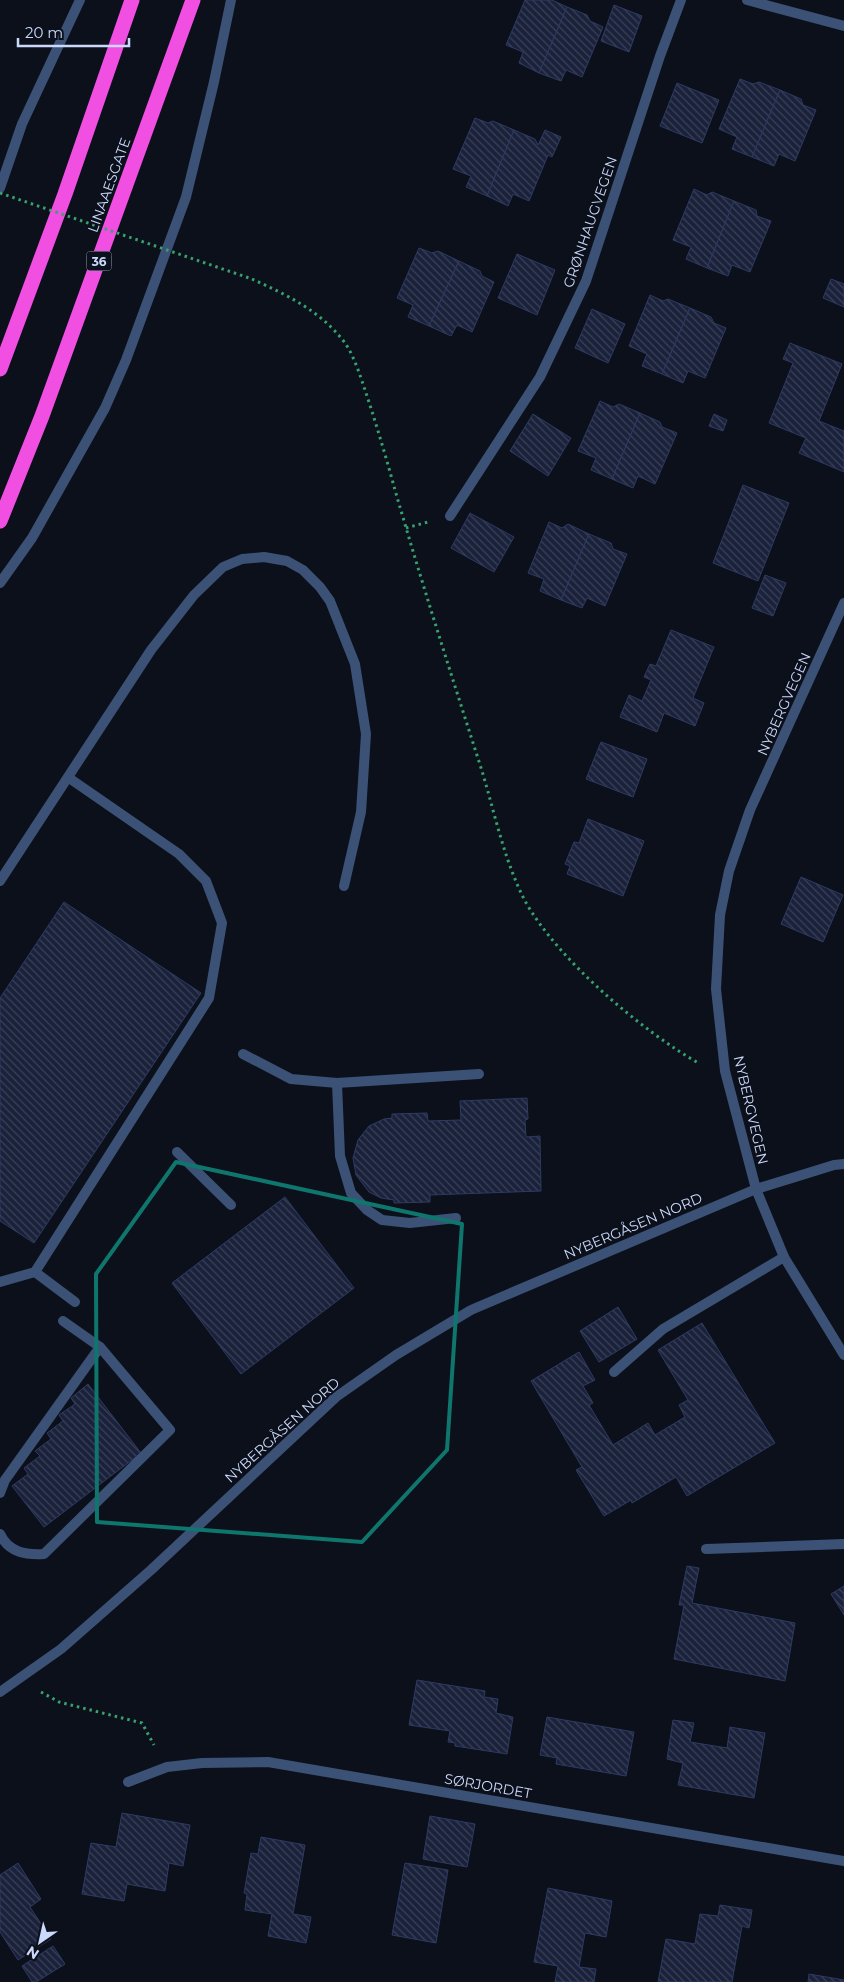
<svg xmlns="http://www.w3.org/2000/svg" width="844" height="1982" font-family="Montserrat,sans-serif">
  <style>
    .building { fill: url(#building-back-hatch); stroke: #2e3a64 }
    .lines { fill: none; stroke-linecap: round; stroke-linejoin: round }
    .path { stroke: #36a36e; stroke-width: 3; stroke-dasharray: 2.5 4; stroke-linecap: butt }
    .lane { stroke: #3b5276; stroke-width: 10 }
    .street { stroke: #3b5276; stroke-width: 10 }
    .highway { stroke: #f14fe2; stroke-width: 15 }
    .path-bridge { stroke: #36a36e; stroke-width: 3; stroke-dasharray: 2.5 4; stroke-linecap: butt }
    .marked { fill: none; stroke: #0f766e; stroke-width: 4; stroke-linejoin: round }
    .labels { text-anchor: middle; dominant-baseline: central; stroke-width: 4; stroke-linejoin: round; paint-order: stroke }
    .shield { fill: #0c101b; stroke: #919db8; stroke-width: 1 }
    .shield-label { font-size: 12px; font-weight: bold; fill: #cad9fb }
    .street-label { font-size: 14px; fill: #cad9fb; stroke: #0c101b }
  </style>
  <defs>
    <pattern id="building-back-hatch" width="6" height="6" patternUnits="userSpaceOnUse" patternTransform="scale(1.25)"><rect width="6" height="6" fill="#1a213a"/><path d="M-1 5l2 2M0 0l6 6M5-1l2 2" fill="none" stroke="#3a4157"/></pattern>
  </defs>
  <rect width="100%" height="100%" fill="#0c101b"/>
  <!-- building -->
  <g class="building">
    <polygon points="525,0 552,0 567,7 539,73 519,63 523,52 506,45"/>
    <polygon points="614,5 642,16 629,52 601,41"/>
    <polygon points="567,7 587,15 590,21 603,27 582,77 566,70 561,81 539,73"/>
    <polygon points="740,79 753,84 759,82 780,90 752,157 732,149 737,137 719,129"/>
    <polygon points="677,83 719,100 702,143 660,126"/>
    <polygon points="780,90 801,99 803,105 816,110 795,161 779,154 774,166 752,157"/>
    <polygon points="475,118 488,123 493,121 514,130 487,196 466,187 471,176 453,169"/>
    <polygon points="514,130 535,139 538,145 545,130 561,137 552,157 548,155 529,201 513,194 508,206 487,196"/>
    <polygon points="694,189 707,195 712,192 734,201 707,268 686,259 691,247 673,240"/>
    <polygon points="734,201 756,210 757,216 771,221 750,272 732,265 728,276 707,268"/>
    <polygon points="419,248 432,253 438,251 459,261 429,326 408,317 413,305 397,298"/>
    <polygon points="517,254 555,270 537,315 498,298"/>
    <polygon points="459,261 480,271 482,276 494,282 472,332 457,325 451,336 429,326"/>
    <polygon points="831,279 844,284 844,307 823,298"/>
    <polygon points="650,295 663,301 668,299 690,308 662,374 642,366 647,354 629,346"/>
    <polygon points="690,308 711,317 714,323 726,328 705,378 688,371 683,383 662,374"/>
    <polygon points="592,309 625,324 608,363 575,348"/>
    <polygon points="790,343 842,364 819,421 844,431 844,472 799,453 806,438 769,423 793,363 783,359"/>
    <polygon points="600,401 613,407 619,404 640,413 612,479 591,470 596,458 578,451"/>
    <polygon points="640,413 660,422 662,427 677,433 655,484 638,476 633,488 612,479"/>
    <polygon points="533,414 571,438 548,476 510,451"/>
    <polygon points="714,414 727,420 723,431 709,426"/>
    <polygon points="743,485 789,503 758,581 713,563"/>
    <polygon points="470,513 514,537 494,572 451,548"/>
    <polygon points="549,522 562,528 568,524 589,534 561,600 540,591 544,579 528,573"/>
    <polygon points="589,534 611,543 613,549 627,554 605,606 587,598 582,608 561,600"/>
    <polygon points="765,575 786,583 773,616 752,608"/>
    <polygon points="671,630 714,647 693,698 704,703 695,726 664,713 657,732 620,717 629,695 642,701 651,680 644,677 650,664 656,666"/>
    <polygon points="601,742 647,759 633,797 586,779"/>
    <polygon points="588,819 644,841 623,896 567,874 570,866 565,864 574,842 579,843"/>
    <polygon points="801,877 843,895 823,942 781,924"/>
    <polygon points="64,902 201,993 34,1243 0,1221 0,998"/>
    <polygon points="527,1098 528,1119 525,1120 526,1137 540,1136 541,1191 430,1195 430,1202 394,1203 394,1200 381,1198 369,1192 356,1175 353,1158 358,1140 369,1126 384,1119 392,1118 392,1114 427,1113 428,1121 461,1120 460,1101"/>
    <polygon points="285,1197 354,1288 241,1374 172,1283"/>
    <polygon points="618,1307 637,1339 599,1362 580,1331"/>
    <polygon points="702,1323 775,1443 687,1496 676,1477 632,1503 631,1500 604,1516 576,1470 582,1467 531,1381 579,1352 595,1380 583,1386 593,1403 589,1405 613,1445 648,1423 655,1435 685,1417 679,1405 688,1400 658,1350"/>
    <polygon points="88,1384 141,1453 44,1527 12,1486 28,1474 24,1468 40,1456 35,1451 51,1439 47,1433 63,1421 59,1415 75,1404 71,1398"/>
    <polygon points="687,1566 699,1568 692,1603 795,1623 785,1681 674,1659 684,1605 679,1605"/>
    <polygon points="844,1586 844,1615 831,1594"/>
    <polygon points="417,1680 485,1691 484,1697 498,1699 496,1713 513,1717 507,1754 455,1746 455,1743 448,1742 450,1731 409,1725"/>
    <polygon points="547,1717 634,1732 626,1776 556,1764 557,1758 540,1755"/>
    <polygon points="673,1720 694,1723 690,1742 727,1748 730,1727 765,1733 754,1798 678,1785 683,1763 667,1759"/>
    <polygon points="122,1813 190,1825 183,1866 169,1863 165,1891 127,1884 124,1901 82,1894 91,1843 116,1847"/>
    <polygon points="430,1816 475,1824 467,1867 423,1859"/>
    <polygon points="261,1837 305,1845 293,1914 311,1917 306,1943 268,1936 272,1914 245,1910 247,1894 244,1893 251,1853 258,1854"/>
    <polygon points="18,1863 41,1899 30,1907 51,1939 18,1960 0,1932 0,1875"/>
    <polygon points="405,1863 448,1870 436,1943 392,1935"/>
    <polygon points="548,1888 612,1901 606,1937 585,1933 579,1967 596,1969 594,1982 555,1982 558,1966 534,1962"/>
    <polygon points="720,1905 752,1910 749,1928 742,1926 732,1982 658,1982 666,1939 695,1944 700,1914 718,1916"/>
    <polygon points="53,1946 65,1964 36,1982 32,1982 22,1966"/>
    <polygon points="809,1974 844,1980 844,1982 808,1982"/>
  </g>
  <g class="lines">
    <!-- path -->
    <g class="path">
      <path d="M 252,279 C 287,295 321,311 345,343 C 354,356 360,375 365,390 C 376,423 386,457 395,490 C 422,584 452,677 482,771 C 495,814 504,860 525,901 C 558,960 642,1031 700,1064"/>
      <polyline points="406,528 428,522"/>
      <polyline points="41,1692 59,1702 142,1723 154,1745"/>
    </g>
    <!-- lane -->
    <g class="lane">
      <polyline points="0,188 22,124 80,0"/>
      <polyline points="0,583 32,538 105,408 126,360 186,197 214,82 231,0"/>
      <polyline points="0,881 151,650 194,595 223,567 242,559 264,557 287,561 303,570 320,587 330,601 355,664 366,734 361,812 344,886"/>
      <polyline points="243,1054 291,1079 337,1083 479,1074"/>
      <polyline points="337,1083 340,1156 351,1193 367,1210 382,1220 410,1223 456,1218"/>
      <polyline points="177,1152 231,1205"/>
      <polyline points="35,1272 75,1302"/>
      <polyline points="0,1282 35,1272 209,998 222,923 206,881 179,854 69,778"/>
      <polyline points="614,1372 663,1329 784,1257"/>
      <polyline points="0,1493 5,1480 100,1347"/>
      <path d="M 0,1534 C 9,1553 26,1555 44,1554 L 170,1430 L 100,1347 L 63,1321"/>
      <polyline points="706,1549 844,1544"/>
    </g>
    <!-- street -->
    <g class="street">
      <polyline points="747,0 844,26"/>
      <polyline points="450,516 540,377 586,281 660,56 681,0"/>
      <polyline points="844,603 750,810 729,871 720,915 716,989 725,1071 756,1189 784,1257 844,1355"/>
      <polyline points="0,1692 61,1649 151,1570 336,1397 396,1355 471,1310 756,1189 834,1165 844,1164"/>
      <polyline points="128,1782 167,1767 202,1763 268,1762 844,1861"/>
    </g>
    <!-- highway -->
    <g class="highway">
      <polyline points="0,369 65,194 132,0"/>
      <polyline points="0,521 42,416 193,0"/>
    </g>
    <!-- path-bridge -->
    <polyline class="path-bridge" points="0,193 252,279"/>
  </g>
  <!-- marked area -->
  <path class="marked" d="M 176,1162 L 462,1224 L 447,1450 L 362,1542 L 97,1522 L 96,1274 Z"/>
  <g class="labels">
    <!-- shield labels -->
    <rect class="shield" x="86.5" y="251.5" width="25" height="19" rx="4"/>
    <g class="shield-label">
      <text x="99" y="261">36</text>
    </g>
    <!-- street labels -->
    <g class="street-label">
      <text transform="translate(109 185) rotate(-70)">LINAAESGATE</text>
      <text transform="translate(590 222) rotate(-71)">GRØNHAUGVEGEN</text>
      <text transform="translate(784 704) rotate(-66)">NYBERGVEGEN</text>
      <text transform="translate(751 1110) rotate(77)">NYBERGVEGEN</text>
      <text transform="translate(633 1226) rotate(-23)">NYBERGÅSEN NORD</text>
      <text transform="translate(282 1430) rotate(-42)">NYBERGÅSEN NORD</text>
      <text transform="translate(488 1786) rotate(10)">SØRJORDET</text>
    </g>
  </g>
  <!-- north arrow -->
  <g transform="translate(40 1942) rotate(214)" stroke="#0c101b" stroke-width="4" paint-order="stroke">
  <path d="M0-4L9 19L0 12L-9 19Z" fill="#cad9fb"/>
  <text y="-8" font-size="14" font-weight="bold" text-anchor="middle" fill="#cad9fb">N</text>
  </g>
  <!-- scale -->
  <path d="M18 38v8h111v-8" fill="none" stroke="#cad9fb" stroke-width="2.5"/>
  <text x="25" y="38" font-size="15" fill="#cad9fb" stroke="#0c101b" stroke-width="4" paint-order="stroke">20 m</text>
</svg>
